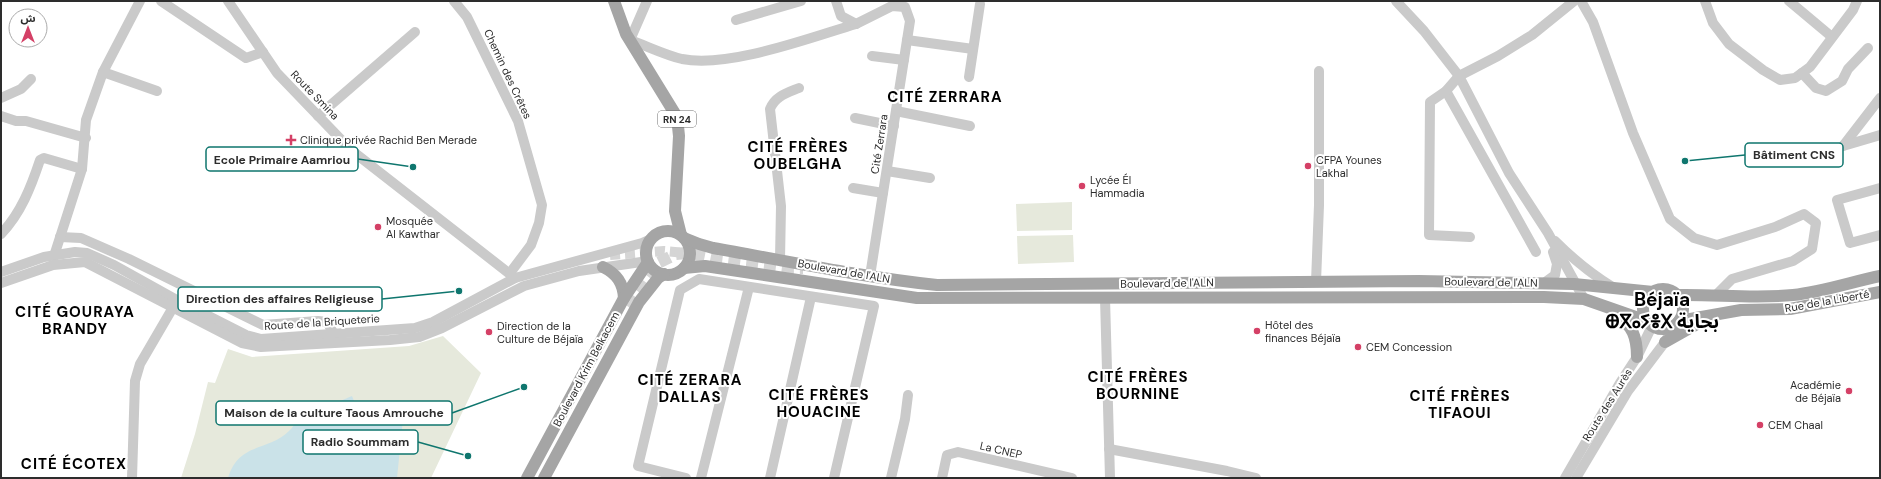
<svg xmlns="http://www.w3.org/2000/svg" width="1881" height="479" font-family="'DM Sans','Noto Sans Arabic','Noto Sans Tifinagh',sans-serif">
  <style>
    .green { fill: #e6e9dc }
    .water { fill: #cae2e8 }
    .lines { fill: none; stroke-linecap: round; stroke-linejoin: round }
    .minor-tunnel { stroke: #d5d5d5; stroke-width: 10; stroke-dasharray: 10 5; stroke-linecap: butt }
    .major-tunnel { stroke: #d5d5d5; stroke-width: 12; stroke-dasharray: 12 6; stroke-linecap: butt }
    .minor { stroke: #cacaca; stroke-width: 10 }
    .major { stroke: #a5a5a5; stroke-width: 12 }
    .poi-dot { fill: #d44066; stroke: #fff; stroke-width: 1.5 }
    .labels { text-anchor: middle; dominant-baseline: central; stroke-width: 4; stroke-linejoin: round; paint-order: stroke }
    .shield { fill: #fff; stroke: #6c6c6c; stroke-width: 1 }
    .shield-label { font-size: 10px; font-weight: bold; fill: #2d2d2d }
    .street-label { font-size: 11px; fill: #2d2d2d; stroke: #fff }
    .poi-label { font-size: 11px; fill: #2d2d2d; stroke: #fff; text-anchor: start }
    .district-label { font-size: 15px; font-weight: bold; letter-spacing: 1px; fill: #000; stroke: #fff }
    .town-label { font-size: 19px; font-weight: bold; fill: #000; stroke: #fff }
    .leader { fill: none; stroke: #0f766e; stroke-width: 1.5 }
    .callout-dot { fill: #0f766e; stroke: #fff; stroke-width: 1.5 }
    .callout { fill: #fff; stroke: #0f766e; stroke-width: 1.5 }
    .callout-label { font-size: 12px; text-anchor: middle; font-weight: bold; fill: #2d2d2d }
  </style>
  <rect width="100%" height="100%" fill="#fff"/>
  <!-- green -->
  <g class="green">
    <polygon points="1072,202 1072,230 1017,231 1016,204"/>
    <polygon points="1073,235 1074,262 1018,264 1017,236"/>
    <polygon points="443,336 481,373 431,478 181,478 195,434 208,382 215,383 228,349 252,357 409,346"/>
  </g>
  <!-- water -->
  <path class="water" d="M 352,396 L 354,401 L 381,409 L 388,406 L 400,409 L 403,419 L 397,478 L 228,478 C 239,442 267,452 289,431 C 297,424 299,412 307,406 C 317,400 329,405 338,402 C 343,400 347,398 352,396 Z"/>
  <g class="lines">
    <!-- minor-tunnel -->
    <polyline class="minor-tunnel" points="610,255 664,251 686,253"/>
    <!-- major-tunnel -->
    <polyline class="major-tunnel" points="626,305 658,263 676,254 686,253 716,259 790,268 803,268"/>
    <!-- minor -->
    <g class="minor">
      <polyline points="161,1 246,58 263,52"/>
      <polyline points="228,1 277,73 351,150 515,278"/>
      <polyline points="454,1 467,17 518,121 542,205 539,223 531,245 510,273"/>
      <path d="M 647,1 L 630,40 C 647,46 665,55 682,59 C 730,68 809,38 856,24"/>
      <polyline points="836,1 841,16 856,24 892,6 905,7 910,21 870,276"/>
      <polyline points="1396,1 1424,31 1459,76 1509,173 1548,233 1584,299"/>
      <polyline points="1581,1 1593,22 1633,133 1670,219 1694,238 1717,245 1775,227 1804,214 1816,223 1812,249 1793,261 1732,279 1716,295"/>
      <polyline points="1705,1 1713,23 1729,44 1763,70 1780,80 1795,78 1810,67 1853,10 1857,1"/>
      <polyline points="1789,1 1832,37"/>
      <polyline points="736,20 801,1"/>
      <polyline points="907,40 973,49"/>
      <polyline points="872,56 904,60"/>
      <polyline points="103,72 157,91"/>
      <polyline points="1802,73 1816,88 1826,91 1842,81 1848,69 1868,48"/>
      <polyline points="969,77 980,4"/>
      <polyline points="1446,91 1536,252"/>
      <polyline points="1,98 21,89 31,79"/>
      <polyline points="896,111 970,126"/>
      <polyline points="1,116 16,121 26,121 86,138"/>
      <polyline points="318,116 415,32"/>
      <polyline points="855,118 894,126"/>
      <polyline points="1843,146 1880,98"/>
      <polyline points="1843,146 1880,135"/>
      <polyline points="887,171 930,178"/>
      <polyline points="853,188 883,193"/>
      <polyline points="1880,188 1837,200 1850,243 1880,235"/>
      <path d="M 1,234 C 21,213 31,187 40,160 L 44,158 L 82,169"/>
      <polyline points="60,237 81,238 129,259 263,325 318,321 327,322 334,334"/>
      <polyline points="1470,237 1429,235 1430,102 1446,91 1459,76 1498,56 1532,35 1574,1"/>
      <path d="M 1555,241 C 1573,259 1590,273 1611,286"/>
      <polyline points="54,256 82,169 86,120 103,72 140,1"/>
      <path d="M 780,260 L 781,206 L 770,109 C 775,96 787,93 799,88"/>
      <polyline points="1,272 44,257 75,252 87,253 114,265 177,300 246,335 261,339 415,328 433,322 515,278 642,243 651,239"/>
      <polyline points="1316,282 1319,205 1319,71"/>
      <polyline points="1,283 53,265 85,262 242,343 261,347 390,340 419,337 442,328 524,286 579,271 648,261"/>
      <polyline points="1544,283 1555,275 1557,264 1553,252"/>
      <polyline points="1105,298 1110,478"/>
      <polyline points="1109,449 1227,471 1256,478"/>
      <polyline points="132,478 135,381 140,364 175,304"/>
      <polyline points="686,478 638,466 680,290 699,279 874,306 834,478"/>
      <polyline points="701,478 749,287"/>
      <polyline points="770,478 811,297"/>
      <polyline points="891,478 905,419 908,395"/>
      <polyline points="942,478 947,455 958,452 1072,478"/>
      <polyline points="1565,478 1620,383 1637,357 1652,326"/>
      <polyline points="1576,478 1628,391 1665,342 1674,325"/>
    </g>
    <!-- major -->
    <g class="major">
      <polyline points="614,1 626,34 677,117 679,136 675,211 681,235"/>
      <circle cx="668" cy="253" r="22"/>
      <path d="M 684,238 L 699,244 L 713,248 C 787,261 861,277 937,285 L 1419,281 L 1574,284 L 1653,292"/>
      <path d="M 603,267 C 617,274 623,283 624,298"/>
      <polyline points="684,268 705,266 917,298 1544,297 1584,299 1647,321"/>
      <circle cx="1663" cy="309" r="20"/>
      <path d="M 1676,295 C 1715,294 1754,299 1793,295 C 1822,292 1851,282 1880,276"/>
      <path d="M 1615,316 C 1633,324 1637,338 1637,357"/>
      <polyline points="1679,321 1741,310 1790,309 1880,292"/>
      <polyline points="1665,342 1704,320"/>
      <polyline points="527,478 624,298 648,262"/>
      <polyline points="544,478 639,302 658,278 664,274"/>
    </g>
  </g>
  <!-- markers -->
  <g class="poi-dot">
    <path d="M289 134h4v4h4v4h-4v4h-4v-4h-4v-4h4z"/>
    <circle cx="1308" cy="166" r="4"/>
    <circle cx="1082" cy="186" r="4"/>
    <circle cx="378" cy="227" r="4"/>
    <circle cx="1257" cy="331" r="4"/>
    <circle cx="489" cy="332" r="4"/>
    <circle cx="1358" cy="347" r="4"/>
    <circle cx="1849" cy="391" r="4"/>
    <circle cx="1760" cy="425" r="4"/>
  </g>
  <g class="labels">
    <!-- shield labels -->
    <rect class="shield" x="658" y="111" width="38" height="16" rx="3"/>
    <g class="shield-label">
      <text x="677" y="119">RN 24</text>
    </g>
    <!-- street labels -->
    <g class="street-label">
      <text transform="translate(508 74) rotate(65)">Chemin des Crêtes</text>
      <text transform="translate(315 95) rotate(46)">Route Smina</text>
      <text transform="translate(879 144) rotate(-81)">Cité Zerrara</text>
      <text transform="translate(844 271) rotate(10)">Boulevard de l'ALN</text>
      <text transform="translate(1491 282) rotate(1)">Boulevard de l'ALN</text>
      <text transform="translate(1167 283) rotate(-1)">Boulevard de l'ALN</text>
      <text transform="translate(1827 301) rotate(-10)">Rue de la Liberté</text>
      <text transform="translate(322 322) rotate(-4)">Route de la Briqueterie</text>
      <text transform="translate(586 369) rotate(-62)">Boulevard Krim Belkacem</text>
      <text transform="translate(1607 405) rotate(-58)">Route des Aurès</text>
      <text transform="translate(1001 450) rotate(13)">La CNEP</text>
    </g>
    <!-- poi labels -->
    <g class="poi-label">
      <text x="300" y="140">Clinique privée Rachid Ben Merade</text>
      <text x="1316" y="160">CFPA Younes<tspan x="1316" dy="13">Lakhal</tspan></text>
      <text x="1090" y="180">Lycée Él<tspan x="1090" dy="13">Hammadia</tspan></text>
      <text x="386" y="221">Mosquée<tspan x="386" dy="13">Al Kawthar</tspan></text>
      <text x="1265" y="325">Hôtel des<tspan x="1265" dy="13">finances Béjaïa</tspan></text>
      <text x="497" y="326">Direction de la<tspan x="497" dy="13">Culture de Béjaïa</tspan></text>
      <text x="1366" y="347">CEM Concession</text>
      <text x="1841" y="385" text-anchor="end">Académie<tspan x="1841" dy="13">de Béjaïa</tspan></text>
      <text x="1768" y="425">CEM Chaal</text>
    </g>
    <!-- district labels -->
    <g class="district-label">
      <text x="945" y="97">CITÉ ZERRARA</text>
      <text x="798" y="147">CITÉ FRÈRES<tspan x="798" dy="17">OUBELGHA</tspan></text>
      <text x="75" y="312">CITÉ GOURAYA<tspan x="75" dy="17">BRANDY</tspan></text>
      <text x="1138" y="377">CITÉ FRÈRES<tspan x="1138" dy="17">BOURNINE</tspan></text>
      <text x="690" y="380">CITÉ ZERARA<tspan x="690" dy="17">DALLAS</tspan></text>
      <text x="819" y="395">CITÉ FRÈRES<tspan x="819" dy="17">HOUACINE</tspan></text>
      <text x="1460" y="396">CITÉ FRÈRES<tspan x="1460" dy="17">TIFAOUI</tspan></text>
      <text x="74" y="464">CITÉ ÉCOTEX</text>
    </g>
    <!-- town labels -->
    <g class="town-label">
      <text x="1662" y="299">Béjaïa<tspan x="1662" dy="22">ⴲⴳⴰⵢⴻⵝ بجاية</tspan></text>
    </g>
  </g>
  <!-- callouts -->
  <path class="leader" d="M1685 161L1745 155M413 167L358 159M459 291L382 299M524 387L452 413M468 456L418 442"/>
  <g class="callout-dot">
    <circle cx="1685" cy="161" r="4"/>
    <circle cx="413" cy="167" r="4"/>
    <circle cx="459" cy="291" r="4"/>
    <circle cx="524" cy="387" r="4"/>
    <circle cx="468" cy="456" r="4"/>
  </g>
  <g class="callout">
    <rect x="1745" y="143" width="98" height="24" rx="4"/>
    <rect x="206" y="147" width="152" height="24" rx="4"/>
    <rect x="178" y="287" width="204" height="24" rx="4"/>
    <rect x="216" y="401" width="236" height="24" rx="4"/>
    <rect x="303" y="430" width="115" height="24" rx="4"/>
  </g>
  <g class="callout-label">
    <text x="1794" y="159">Bâtiment CNS</text>
    <text x="282" y="164">Ecole Primaire Aamriou</text>
    <text x="280" y="303">Direction des affaires Religieuse</text>
    <text x="334" y="417">Maison de la culture Taous Amrouche</text>
    <text x="360" y="446">Radio Soummam</text>
  </g>
  <!-- border -->
  <rect width="1881" height="479" fill="none" stroke="#2d2d2d" stroke-width="4"/>
  <!-- north arrow -->
  <g transform="translate(28 28)"><circle r="19" fill="#ffffff" stroke="#ababab"/>
  <path d="M0-3L7 15L0 10L-7 15Z" fill="#d44066"/>
  <text y="-6" font-size="11" font-weight="bold" text-anchor="middle" fill="#2d2d2d">ش</text>
  </g>
</svg>
